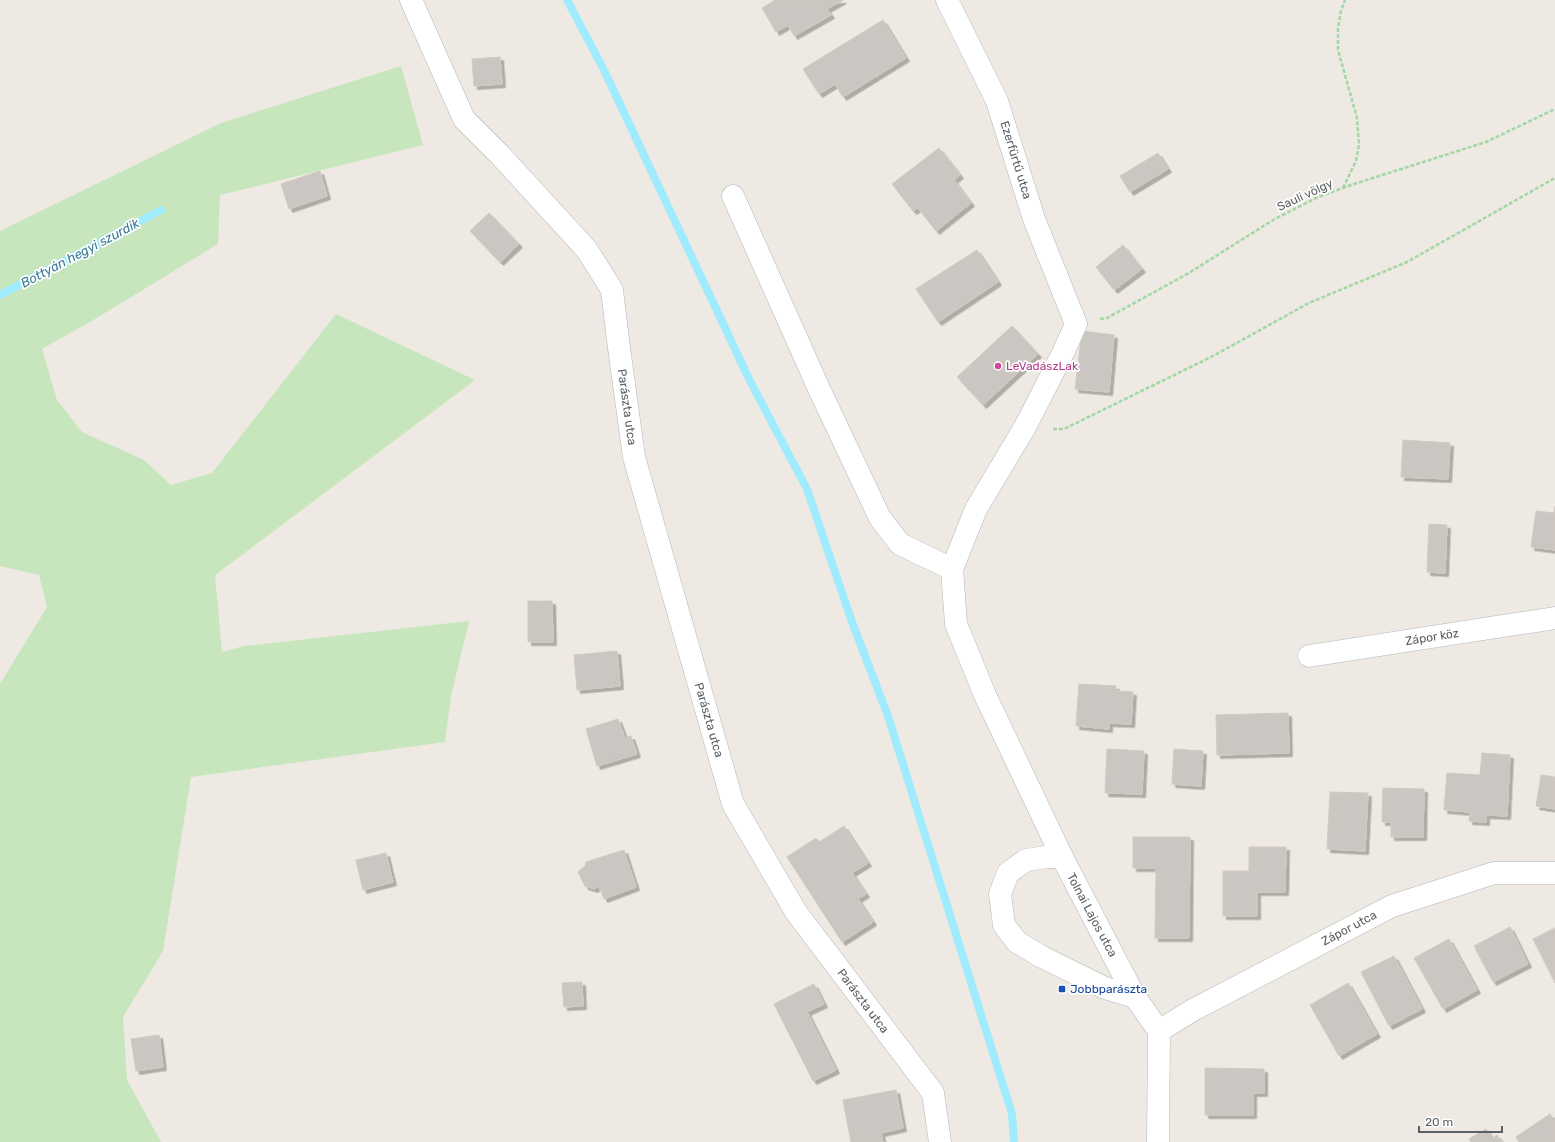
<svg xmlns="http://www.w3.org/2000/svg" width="1555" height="1142" font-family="Rubik,sans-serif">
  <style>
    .green { fill: #c7e6be }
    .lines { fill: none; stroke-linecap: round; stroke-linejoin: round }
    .stream { stroke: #a1ebff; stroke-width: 8 }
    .building { fill: #cac6c1; stroke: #d2c9c1; filter: url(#shadow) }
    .minor-casing { stroke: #b3b7ba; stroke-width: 23 }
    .path { stroke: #a1d8a3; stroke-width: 2.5; stroke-dasharray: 4 2; stroke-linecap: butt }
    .minor { stroke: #fff; stroke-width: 22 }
    .hotel-dot { fill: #d1479c; stroke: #fff; stroke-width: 1.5 }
    .transit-dot { fill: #1a4fb4; stroke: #fff; stroke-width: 1.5 }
    .labels { text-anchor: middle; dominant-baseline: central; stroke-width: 3.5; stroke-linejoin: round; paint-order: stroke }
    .street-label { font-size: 12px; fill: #5b6063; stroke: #fff }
    .hotel-label { font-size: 12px; fill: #b23c85; stroke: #fff; text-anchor: start }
    .transit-label { font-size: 12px; fill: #164399; stroke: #fff; text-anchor: start }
    .water-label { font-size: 13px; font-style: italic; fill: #367b96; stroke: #fff }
  </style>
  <defs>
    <filter id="shadow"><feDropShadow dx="3.5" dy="3.5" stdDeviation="0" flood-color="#0004"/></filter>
  </defs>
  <rect width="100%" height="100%" fill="#eee9e2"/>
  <!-- green -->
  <polygon class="green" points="401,66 423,145 220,195 218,244 95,319 42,349 57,400 82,432 144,460 171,485 212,473 336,314 475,380 215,575 222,652 244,646 469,621 451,696 445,742 191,777 163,951 123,1017 127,1080 161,1142 0,1142 0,684 47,607 39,575 0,566 0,231 221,123"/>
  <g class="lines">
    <!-- stream -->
    <g class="stream">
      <polyline points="567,0 603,68 750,381 807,489 852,622 888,716 1012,1114 1014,1142"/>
      <polyline points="0,295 161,210"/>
    </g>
  </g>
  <!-- building -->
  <g class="building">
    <polygon points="773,0 843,0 827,9 831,15 794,36 788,25 776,32 762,8 774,1"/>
    <polygon points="883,20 906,58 843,97 835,84 819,94 803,69"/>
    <polygon points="500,57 502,84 474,86 472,59"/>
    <polygon points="939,148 960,175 954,180 971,203 936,231 918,208 913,211 892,184"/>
    <polygon points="1158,153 1168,169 1130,192 1120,176"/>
    <polygon points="320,171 327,196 289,209 281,184"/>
    <polygon points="489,213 519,244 500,262 470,231"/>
    <polygon points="1123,245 1142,269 1114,290 1096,267"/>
    <polygon points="977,250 998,282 938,322 916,289"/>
    <polygon points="1012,326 1038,354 983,405 957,377"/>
    <polygon points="1082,331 1114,335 1109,392 1075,389"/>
    <polygon points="1403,440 1450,443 1448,479 1401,477"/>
    <polygon points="1555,506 1555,550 1531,547 1536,511 1554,513"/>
    <polygon points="1429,524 1447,525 1445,573 1427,572"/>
    <polygon points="528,601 552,601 553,642 528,642"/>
    <polygon points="617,651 620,686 577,690 574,655"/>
    <polygon points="1079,684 1116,686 1116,691 1133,692 1131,724 1109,723 1109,729 1076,726"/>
    <polygon points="1288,713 1289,753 1217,755 1216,715"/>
    <polygon points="618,719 625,738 631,736 637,754 597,766 586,729"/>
    <polygon points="1107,749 1144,751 1142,794 1105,793"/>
    <polygon points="1174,749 1203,751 1201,786 1172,784"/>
    <polygon points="1482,753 1510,755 1507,816 1486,815 1486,822 1469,821 1470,812 1444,810 1447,773 1480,775"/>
    <polygon points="1541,775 1555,777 1555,809 1536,806"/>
    <polygon points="1383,788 1424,789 1423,837 1391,837 1391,822 1382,822"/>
    <polygon points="1330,792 1368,793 1365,851 1327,849"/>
    <polygon points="844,826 868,863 852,873 866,894 858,899 873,922 842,942 787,857 816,838 819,842"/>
    <polygon points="1133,837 1190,837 1189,938 1155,938 1156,868 1133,868"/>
    <polygon points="1249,847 1286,847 1285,892 1257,892 1257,916 1223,916 1223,871 1249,871"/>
    <polygon points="624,850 636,887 604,899 599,886 594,889 585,886 578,872 585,866 586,862"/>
    <polygon points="386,853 393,882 363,890 356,860"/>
    <polygon points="1510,927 1528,964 1493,982 1474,946"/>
    <polygon points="1555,928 1555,983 1533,939"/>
    <polygon points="1449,939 1477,990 1443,1009 1414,958"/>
    <polygon points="1394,956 1422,1009 1389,1026 1361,972"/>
    <polygon points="582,982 583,1006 564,1007 562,983"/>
    <polygon points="1348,983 1377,1034 1339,1056 1310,1005"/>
    <polygon points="814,984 824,1004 807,1012 836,1070 813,1081 774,1004"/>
    <polygon points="159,1035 163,1067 136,1071 131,1039"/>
    <polygon points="1205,1068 1264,1069 1264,1093 1253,1093 1253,1115 1205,1115"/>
    <polygon points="896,1090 903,1128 881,1133 883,1142 851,1142 843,1100"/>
    <polygon points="1550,1114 1555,1121 1555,1142 1519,1142 1516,1137"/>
    <polygon points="1486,1129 1492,1139 1497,1135 1502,1142 1471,1142 1469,1139"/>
  </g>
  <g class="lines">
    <defs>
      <g id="minor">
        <polyline points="411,0 464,119 500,155 587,250 612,290 619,348 634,457 733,804 796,912 933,1093 940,1142"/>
        <polyline points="947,0 997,101 1034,219 1076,324 1063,353 1025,427 976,509 952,569 956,624 985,695 1062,857 1135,997 1159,1031 1158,1142"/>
        <polyline points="733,196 820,391 880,518 900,544 952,569"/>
        <polyline points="1309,656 1555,618"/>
        <polyline points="1062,857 1046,857 1026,860 1008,873 1000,894 1004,925 1017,942 1042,957 1105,988 1135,997"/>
        <polyline points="1159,1031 1193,1010 1392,906 1494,873 1555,873"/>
      </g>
    </defs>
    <!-- minor casing -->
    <use href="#minor" class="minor-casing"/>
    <!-- path -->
    <g class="path">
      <polyline points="1343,188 1356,161 1359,144 1357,118 1338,50 1338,28 1341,11 1345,0"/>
      <polyline points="1100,319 1107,318 1189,273 1273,220 1318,197 1351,185 1486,142 1555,109"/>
      <polyline points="1053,429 1064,429 1213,356 1309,303 1407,262 1555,178"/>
    </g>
    <!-- minor -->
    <use href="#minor" class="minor"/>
  </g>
  <!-- markers -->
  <circle class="hotel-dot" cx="998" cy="366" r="4"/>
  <rect class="transit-dot" x="1058" y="985" width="8" height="8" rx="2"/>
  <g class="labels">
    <!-- street labels -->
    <g class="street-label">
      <text transform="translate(1016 160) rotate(73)">Ezerfürtű utca</text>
      <text transform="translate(1305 195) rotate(-25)">Sauli völgy</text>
      <text transform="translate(627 407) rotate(82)">Parászta utca</text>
      <text transform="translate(1432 637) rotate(-9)">Zápor köz</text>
      <text transform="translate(709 720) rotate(74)">Parászta utca</text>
      <text transform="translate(1092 915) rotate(62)">Tolnai Lajos utca</text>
      <text transform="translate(1349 928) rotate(-28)">Zápor utca</text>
      <text transform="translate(863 1001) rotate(53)">Parászta utca</text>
    </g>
    <!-- hotel labels -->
    <g class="hotel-label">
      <text x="1006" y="366">LeVadászLak</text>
    </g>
    <!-- transit labels -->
    <g class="transit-label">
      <text x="1070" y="989">Jobbparászta</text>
    </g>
    <!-- water labels -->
    <g class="water-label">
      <text transform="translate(80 253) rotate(-28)">Bottyán hegyi szurdik</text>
    </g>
  </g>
  <!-- scale -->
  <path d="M1419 1126v6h83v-6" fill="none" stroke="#5b6063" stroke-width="2"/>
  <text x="1425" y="1126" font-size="12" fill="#5b6063" stroke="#ffffff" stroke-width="3" paint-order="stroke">20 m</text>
</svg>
